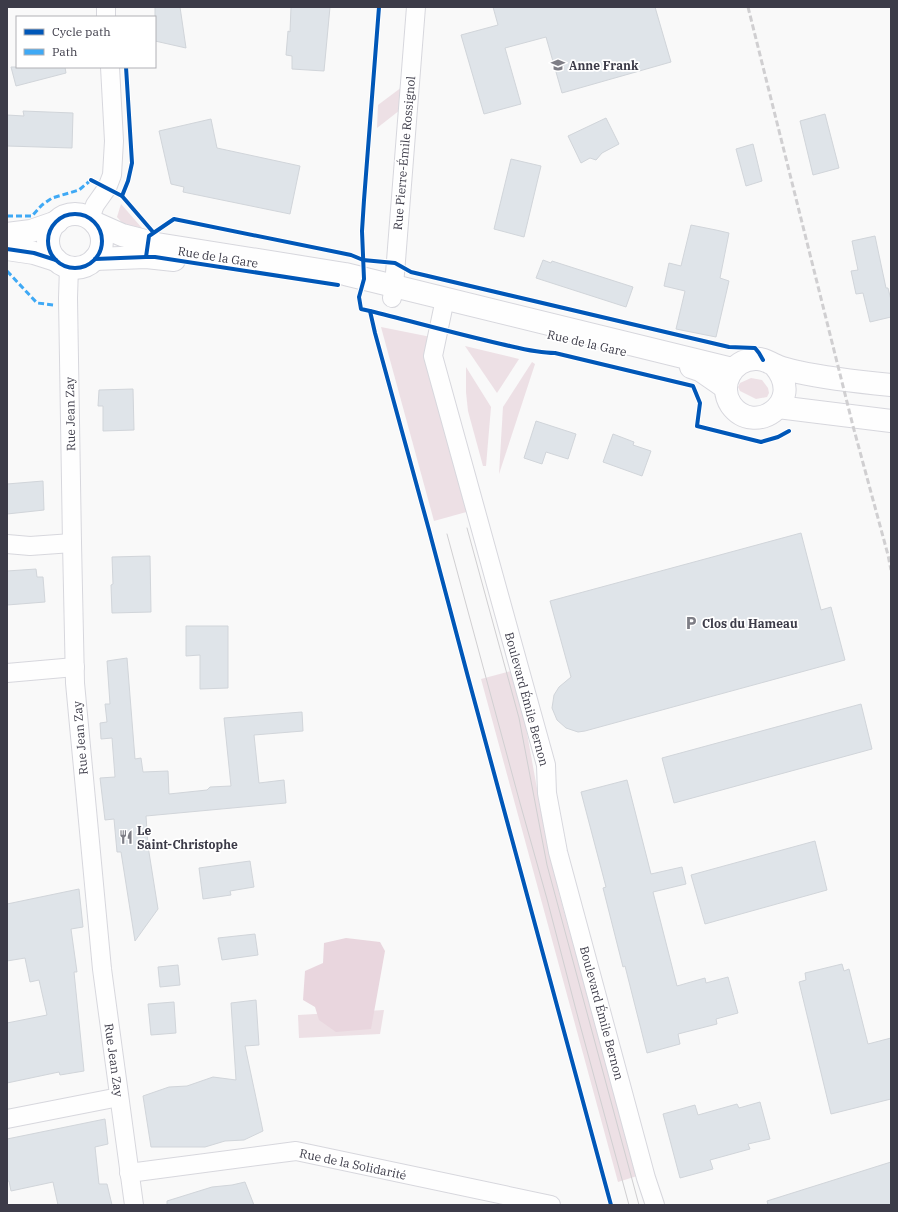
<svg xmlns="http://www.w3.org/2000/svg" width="898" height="1212" font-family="'IBM Plex Serif',serif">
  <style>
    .green { fill: #ede0e5 }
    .forest { fill: #e9d6de }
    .building { fill: #dfe4e9; stroke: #d1d5da }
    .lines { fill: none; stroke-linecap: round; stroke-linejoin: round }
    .street-casing { stroke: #d7d7dd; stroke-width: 20 }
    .secondary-casing { stroke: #d7d7dd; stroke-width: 24 }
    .street { stroke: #fefefe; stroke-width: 18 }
    .secondary { stroke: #fefefe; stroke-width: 22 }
    .tram { stroke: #d0cfd1; stroke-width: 1 }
    .rail { stroke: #d0cfd1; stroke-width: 3; stroke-dasharray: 6 3; stroke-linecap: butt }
    .quiet { stroke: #3fa9f5; stroke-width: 3; stroke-dasharray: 6 3; stroke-linecap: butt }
    .cycleway-casing { stroke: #fff; stroke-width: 6 }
    .cycleway { stroke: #0057b8; stroke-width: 4 }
    .labels { text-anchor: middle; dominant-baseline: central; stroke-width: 3.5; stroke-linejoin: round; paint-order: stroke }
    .poi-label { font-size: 12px; font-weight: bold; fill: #3c3b48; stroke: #fff; text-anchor: start }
    .street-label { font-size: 12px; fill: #3c3b48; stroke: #fff }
  </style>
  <rect width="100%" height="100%" fill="#f9f9f9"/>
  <!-- green -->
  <g class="green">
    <polygon points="402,87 400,110 377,128 378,105"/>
    <polygon points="121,204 142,228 141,230 124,225 117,217"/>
    <polygon points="381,327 431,337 470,511 434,521"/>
    <polygon points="465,346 519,359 497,393"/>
    <polygon points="532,362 535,364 499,474 503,407"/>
    <polygon points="466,367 491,407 486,466 483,466 468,411 466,392"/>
    <polygon points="751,378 762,380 768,388 769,393 767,397 756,399 740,391 738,387 740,383"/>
    <polygon points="511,671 525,722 547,844 560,897 637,1176 618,1182 481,679"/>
    <polygon points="384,1010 380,1034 299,1038 298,1015"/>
  </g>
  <!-- forest -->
  <polygon class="forest" points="346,938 380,942 385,951 371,1029 336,1032 319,1020 315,1007 303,1000 305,971 323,963 324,943"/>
  <!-- building -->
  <g class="building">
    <polygon points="155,7 180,7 186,48 155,41"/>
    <polygon points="291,7 330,7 324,71 292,69 292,56 286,55 288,31 290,32"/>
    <polygon points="493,7 655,7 671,62 562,93 546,37 505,48 521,104 484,114 461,35 498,25"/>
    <polygon points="11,67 65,67 66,73 16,86"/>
    <polygon points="23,111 73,113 72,148 7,146 7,115 24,116"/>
    <polygon points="825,114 839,168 813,175 800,121"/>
    <polygon points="606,118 619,144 602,153 596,160 590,158 581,163 568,136"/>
    <polygon points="211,119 217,148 300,166 290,214 183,192 184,187 171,184 159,131"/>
    <polygon points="753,144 762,181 746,186 736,149"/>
    <polygon points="511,159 541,166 524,237 494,229"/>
    <polygon points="691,225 716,230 729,233 720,278 729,281 716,337 676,329 685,291 664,286 669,263 681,266"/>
    <polygon points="875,236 886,288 888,288 891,300 891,317 870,322 863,293 856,294 851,271 858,270 852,241"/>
    <polygon points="543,260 551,263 552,261 633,287 626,307 536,278"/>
    <polygon points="133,389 134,430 103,431 103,406 98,406 99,390"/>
    <polygon points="536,421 576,434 568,459 546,452 542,464 524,458"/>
    <polygon points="613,434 634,442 633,445 651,451 642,476 603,462"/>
    <polygon points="43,481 44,510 7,514 7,484"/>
    <polygon points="801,533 821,610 831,607 845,660 585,731 578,732 566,728 557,720 552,708 554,695 559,687 571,677 550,601"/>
    <polygon points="150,556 151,612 112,613 111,585 113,584 112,557"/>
    <polygon points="36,569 37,577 43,577 45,602 7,605 7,571"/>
    <polygon points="186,626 228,626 228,688 200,689 200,655 186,656"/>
    <polygon points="127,658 135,759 141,758 143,772 168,771 169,794 207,790 210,787 231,786 224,718 302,712 303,731 254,735 259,783 284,780 286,803 146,816 148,846 158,909 135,941 121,852 117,852 114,819 105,820 100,778 115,777 112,738 101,739 100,723 107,722 105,704 110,704 107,661"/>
    <polygon points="861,704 872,749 674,803 662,758"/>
    <polygon points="627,780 651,874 682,867 686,884 653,892 677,986 705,978 706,983 728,977 738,1013 716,1019 717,1024 678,1034 680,1044 647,1053 625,966 623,967 603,888 606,887 581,792"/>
    <polygon points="815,841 827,890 705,924 691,875"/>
    <polygon points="250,861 254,887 230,891 231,895 203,899 199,868"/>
    <polygon points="79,889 83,927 71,929 77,972 74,972 84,1071 60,1075 59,1072 7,1083 7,1023 47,1015 39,980 30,982 25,958 7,961 7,904"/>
    <polygon points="255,934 258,955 222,960 218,938"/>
    <polygon points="842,964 844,971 849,969 868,1044 891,1038 891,1099 831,1114 799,982 806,980 805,973"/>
    <polygon points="178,965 180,985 160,987 158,967"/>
    <polygon points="256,1000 259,1045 245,1046 263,1131 244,1140 225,1141 205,1147 151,1147 143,1096 169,1087 187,1086 213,1077 236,1080 231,1003"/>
    <polygon points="174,1002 176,1033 151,1035 148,1004"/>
    <polygon points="760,1102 770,1139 748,1144 750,1149 710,1160 713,1169 680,1178 663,1114 695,1105 698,1115 737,1104 739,1108"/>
    <polygon points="105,1119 108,1144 95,1147 99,1184 107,1184 112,1205 58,1205 53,1182 11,1191 9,1181 7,1181 7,1139"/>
    <polygon points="891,1162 891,1205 768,1205 767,1201"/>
    <polygon points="245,1182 254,1205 167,1205 167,1201 212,1187 232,1185"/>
  </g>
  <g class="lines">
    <defs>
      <g id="street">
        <polyline points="106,7 106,17"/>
        <polyline points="90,218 95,205 107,188 112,175 114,141 110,67"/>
        <polyline points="69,267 68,298 72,543 75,683 102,969 134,1205"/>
        <polyline points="392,298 394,286 416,7"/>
        <polyline points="445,299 433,356 546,765 547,793 558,852 646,1178 655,1205"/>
        <polyline points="7,544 30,546 72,543"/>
        <polyline points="7,673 75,667"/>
        <polyline points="7,1119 119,1097"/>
        <polyline points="129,1173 296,1151 551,1205"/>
      </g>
      <g id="secondary">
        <circle cx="75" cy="241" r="27"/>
        <polyline points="95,223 122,235 157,244 345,274 732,369"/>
        <polyline points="7,234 31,231 57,222"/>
        <polyline points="7,249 34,253 56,260"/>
        <polyline points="95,259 146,257 174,260"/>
        <path d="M 775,366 C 806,403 754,437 731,405 C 718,385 732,360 755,359 C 763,358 768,362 775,365 C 782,369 791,370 798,372 C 829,379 860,382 891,385"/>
        <polyline points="691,367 700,370 726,388"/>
        <polyline points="778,407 891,421"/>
      </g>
    </defs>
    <!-- street casing -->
    <use href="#street" class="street-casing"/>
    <!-- secondary casing -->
    <use href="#secondary" class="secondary-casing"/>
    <!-- street -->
    <use href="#street" class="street"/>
    <!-- secondary -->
    <use href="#secondary" class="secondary"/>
    <!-- tram -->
    <g class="tram">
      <polyline points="467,528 519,718 547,865 639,1205"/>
      <polyline points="447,534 520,803 547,899 576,1010 629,1205"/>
    </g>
    <!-- rail -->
    <polyline class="rail" points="748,7 853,426 888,555 891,570"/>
    <!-- quiet -->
    <g class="quiet">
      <polyline points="7,216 32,216 42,205 52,198 79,190 91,180"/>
      <polyline points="7,271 37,303 54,305"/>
    </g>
    <defs>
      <g id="cycleway">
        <polyline points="379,7 364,200 362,231 364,279 359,297 361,309 370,311 375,333 429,530 468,677 611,1205"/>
        <polyline points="91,180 122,196 153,232"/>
        <polyline points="122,196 128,181 132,163 126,67"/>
        <circle cx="75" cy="241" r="27"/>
        <polyline points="7,249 34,253 56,260"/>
        <polyline points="146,257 149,236 174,219 351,255 363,260 395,263 411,272 712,343 729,347 755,348 759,353 763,360"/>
        <polyline points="95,259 146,257 155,257 338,285"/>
        <path d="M 370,311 C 414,322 457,334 501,344 C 519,348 536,353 555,353 L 693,386 L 700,403 L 697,426 L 761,442 L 778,437 L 789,431"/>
      </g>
    </defs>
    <!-- cycleway casing -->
    <use href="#cycleway" class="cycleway-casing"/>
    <!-- cycleway -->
    <use href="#cycleway" class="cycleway"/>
  </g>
  <!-- icons -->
  <defs>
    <symbol id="school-bare" viewBox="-9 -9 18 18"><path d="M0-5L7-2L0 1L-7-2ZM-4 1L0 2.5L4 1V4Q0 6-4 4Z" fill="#7e7e86" stroke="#fff" stroke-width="2.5" paint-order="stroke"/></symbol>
    <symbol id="parking-bare" viewBox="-9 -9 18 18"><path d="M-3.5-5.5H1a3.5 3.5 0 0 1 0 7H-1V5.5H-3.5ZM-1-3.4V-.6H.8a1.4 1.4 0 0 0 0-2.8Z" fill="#7e7e86" stroke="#fff" stroke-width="2.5" paint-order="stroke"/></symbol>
    <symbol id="restaurant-bare" viewBox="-9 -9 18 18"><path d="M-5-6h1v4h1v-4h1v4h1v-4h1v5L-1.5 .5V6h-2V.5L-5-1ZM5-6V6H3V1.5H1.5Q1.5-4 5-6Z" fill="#7e7e86" stroke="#fff" stroke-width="2.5" paint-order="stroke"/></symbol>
  </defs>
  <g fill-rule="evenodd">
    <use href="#school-bare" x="548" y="55" width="20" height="20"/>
    <use href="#parking-bare" x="681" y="613" width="20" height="20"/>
    <use href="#restaurant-bare" x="116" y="827" width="20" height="20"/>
  </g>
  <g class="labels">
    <!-- poi labels -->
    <g class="poi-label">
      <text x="569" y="65">Anne Frank</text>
      <text x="702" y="623">Clos du Hameau</text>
      <text x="137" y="830">Le<tspan x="137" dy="14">Saint-Christophe</tspan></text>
    </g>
    <!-- street labels -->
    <g class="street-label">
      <text transform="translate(404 153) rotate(-85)">Rue Pierre-Émile Rossignol</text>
      <text transform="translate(218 257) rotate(9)">Rue de la Gare</text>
      <text transform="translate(587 343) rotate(13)">Rue de la Gare</text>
      <text transform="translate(70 414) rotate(-91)">Rue Jean Zay</text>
      <text transform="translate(527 699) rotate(75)">Boulevard Émile Bernon</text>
      <text transform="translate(80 738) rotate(-95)">Rue Jean Zay</text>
      <text transform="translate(602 1013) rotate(75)">Boulevard Émile Bernon</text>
      <text transform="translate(114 1060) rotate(82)">Rue Jean Zay</text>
      <text transform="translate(353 1164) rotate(12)">Rue de la Solidarité</text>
    </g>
  </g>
  <!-- border -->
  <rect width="898" height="1212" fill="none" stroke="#3c3b48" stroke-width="16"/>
  <!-- legend -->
  <rect x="16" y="16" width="140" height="52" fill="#ffffff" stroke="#b1b1b6"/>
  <rect x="24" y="29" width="20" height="6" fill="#0057b8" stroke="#b1b1b6"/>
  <text x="52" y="36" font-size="12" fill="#3c3b48">Cycle path</text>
  <rect x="24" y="49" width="20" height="6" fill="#3fa9f5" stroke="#b1b1b6"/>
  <text x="52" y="56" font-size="12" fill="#3c3b48">Path</text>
</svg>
